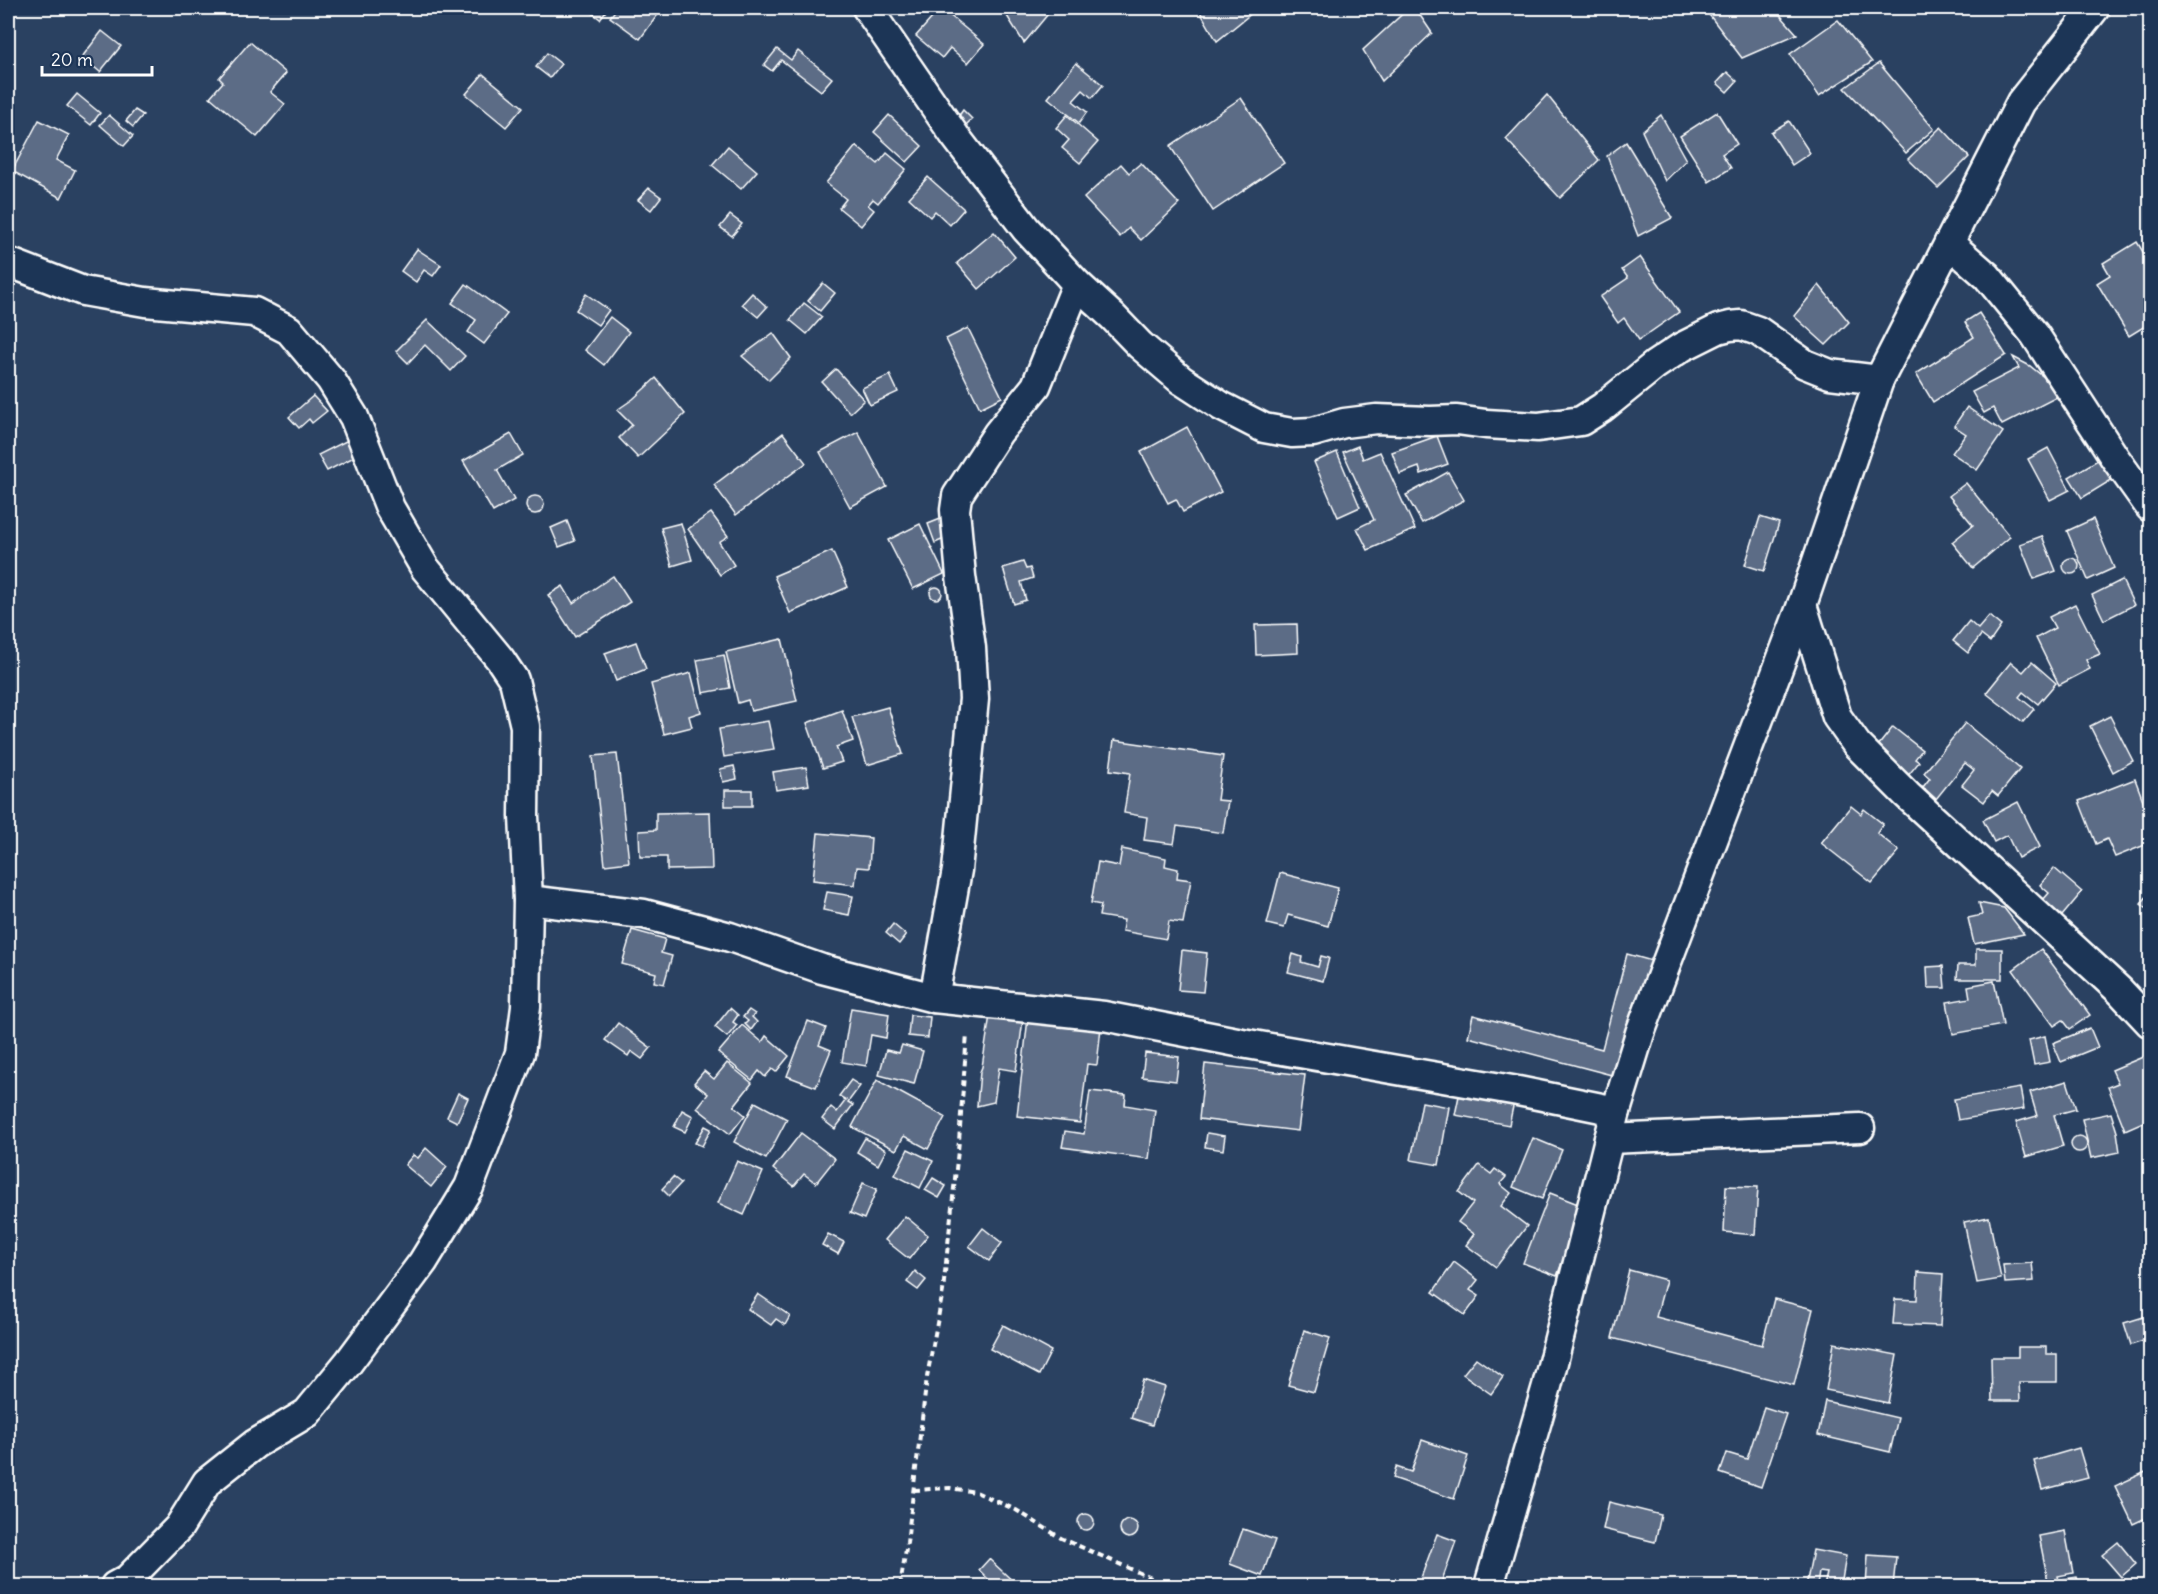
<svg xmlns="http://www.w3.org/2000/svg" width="2158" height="1594" font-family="Delius,sans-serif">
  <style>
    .building { fill: #5b6c86; stroke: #fff; stroke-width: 1.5 }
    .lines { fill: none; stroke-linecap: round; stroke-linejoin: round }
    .street-casing { stroke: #fff; stroke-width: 33 }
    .path { stroke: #fff; stroke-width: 4; stroke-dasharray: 6 4.5; stroke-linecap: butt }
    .street { stroke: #1d3557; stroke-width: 28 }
  </style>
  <rect width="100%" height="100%" fill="#2a4161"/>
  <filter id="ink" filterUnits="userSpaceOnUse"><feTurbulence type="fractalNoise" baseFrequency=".0167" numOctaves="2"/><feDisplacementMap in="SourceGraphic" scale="12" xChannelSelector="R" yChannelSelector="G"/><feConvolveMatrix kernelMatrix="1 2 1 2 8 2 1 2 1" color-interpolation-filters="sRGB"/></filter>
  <g filter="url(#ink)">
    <!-- building -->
    <g class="building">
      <polygon points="586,8 608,8 600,19"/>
      <polygon points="617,8 660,8 662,9 640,39 610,17"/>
      <polygon points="941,8 984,44 968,63 950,48 942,58 916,36"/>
      <polygon points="1002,8 1053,8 1024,43"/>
      <polygon points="1198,8 1258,8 1217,41"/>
      <polygon points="1409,8 1415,8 1432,33 1382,81 1363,50"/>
      <polygon points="1704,8 1774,8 1797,34 1742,58"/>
      <polygon points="1838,20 1872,62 1819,96 1790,54"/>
      <polygon points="102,31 121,46 100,72 82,57"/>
      <polygon points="250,42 286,73 270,92 285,104 257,137 210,97 223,82 219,78"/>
      <polygon points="777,49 791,60 798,51 832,78 821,91 781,60 772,71 764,65"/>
      <polygon points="547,53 561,64 550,78 536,67"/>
      <polygon points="1076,63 1103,85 1092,98 1083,90 1073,101 1087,112 1079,123 1048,98"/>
      <polygon points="1879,63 1934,129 1906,153 1845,88"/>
      <polygon points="1727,72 1737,81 1727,92 1717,83"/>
      <polygon points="483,74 523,107 506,127 466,94"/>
      <polygon points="77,94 100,113 91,125 67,106"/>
      <polygon points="1547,95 1599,160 1560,198 1506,139"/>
      <polygon points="1241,98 1284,163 1213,211 1170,146"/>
      <polygon points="135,110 143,115 133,127 126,121"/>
      <polygon points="963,110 972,119 966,125 958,117"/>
      <polygon points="1717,112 1737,144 1722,154 1731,168 1709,182 1680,136"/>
      <polygon points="109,115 133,136 124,146 100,125"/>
      <polygon points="889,115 922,146 907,162 874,132"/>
      <polygon points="1067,115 1098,142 1080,163 1062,148 1069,140 1056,128"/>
      <polygon points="1661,115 1686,160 1665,181 1642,131"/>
      <polygon points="39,120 69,135 56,160 75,170 61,198 12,171"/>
      <polygon points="1789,121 1810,153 1792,165 1771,132"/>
      <polygon points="1941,127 1969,157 1938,188 1908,159"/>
      <polygon points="1626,142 1672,218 1638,236 1607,156"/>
      <polygon points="728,146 757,171 741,189 712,165"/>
      <polygon points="856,146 878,164 887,153 906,169 878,203 873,199 868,205 874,210 861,226 839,208 846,199 826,183"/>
      <polygon points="1141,163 1179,204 1141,240 1129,228 1120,237 1084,198 1121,164 1129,173"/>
      <polygon points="928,177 964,209 950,225 935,211 930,217 909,198"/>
      <polygon points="649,188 661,197 651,210 638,200"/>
      <polygon points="730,215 742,224 732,236 720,227"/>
      <polygon points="994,232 1015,257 979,289 957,263"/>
      <polygon points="2137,242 2148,260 2150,258 2150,323 2129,336 2097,283 2110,275 2103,263"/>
      <polygon points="417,249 441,265 433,276 424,270 416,282 401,271"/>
      <polygon points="1640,257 1679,312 1639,340 1624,318 1618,323 1600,297 1628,278 1622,270"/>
      <polygon points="823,283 835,293 820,311 808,301"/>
      <polygon points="466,284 507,314 484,344 468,332 476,320 452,303"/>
      <polygon points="1819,285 1849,322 1826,345 1794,316"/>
      <polygon points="752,293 767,307 758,317 742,304"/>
      <polygon points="586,294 609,310 598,325 576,310"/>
      <polygon points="804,303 822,317 807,334 790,320"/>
      <polygon points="1979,313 2006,355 1933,402 1916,374 1974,337 1965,322"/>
      <polygon points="610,317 629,332 604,365 585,350"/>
      <polygon points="427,320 465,356 451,371 425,345 408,363 396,351"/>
      <polygon points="968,328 1002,397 980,408 946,339"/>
      <polygon points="773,333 791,358 769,380 742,356"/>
      <polygon points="2013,357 2030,366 2046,379 2057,397 2002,425 1993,408 1984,413 1972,392 2019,368"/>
      <polygon points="836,369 864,400 850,413 822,382"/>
      <polygon points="890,375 898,392 870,405 862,388"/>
      <polygon points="656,378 685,414 638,458 619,438 632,425 617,410 633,399"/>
      <polygon points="313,396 327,411 312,423 309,419 299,428 289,417"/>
      <polygon points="1967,407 2003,432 1977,470 1952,453 1966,434 1954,426"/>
      <polygon points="1187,427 1221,492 1183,512 1176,499 1168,503 1141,452"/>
      <polygon points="858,432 887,487 850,507 820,452"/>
      <polygon points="783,433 806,463 736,515 714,485"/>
      <polygon points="511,434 523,455 497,470 514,500 493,512 463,461"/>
      <polygon points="1437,436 1448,464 1421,474 1419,467 1400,474 1392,452"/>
      <polygon points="348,440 356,456 327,471 318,455"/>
      <polygon points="1358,446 1363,459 1380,452 1415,529 1368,550 1357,528 1374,520 1343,452"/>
      <polygon points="2048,448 2070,490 2050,500 2028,459"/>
      <polygon points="1337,452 1360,507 1338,517 1314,462"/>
      <polygon points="2106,455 2118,476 2082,498 2069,477"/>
      <polygon points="1448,472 1464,500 1422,523 1406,495"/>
      <polygon points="1966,483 2010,537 1973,568 1952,542 1973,525 1949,496"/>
      <circle cx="535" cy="505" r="9"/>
      <polygon points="711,513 728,536 719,542 734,565 720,575 688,529"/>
      <polygon points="1760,517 1779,523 1764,571 1745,565"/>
      <polygon points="943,518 951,536 935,543 928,524"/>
      <polygon points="2093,519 2114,568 2088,580 2067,531"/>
      <polygon points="567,521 575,541 559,547 551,528"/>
      <polygon points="681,523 692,560 672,566 661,528"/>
      <polygon points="920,524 944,574 913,589 888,540"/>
      <polygon points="2042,536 2056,571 2034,579 2020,544"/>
      <polygon points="832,551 848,587 790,613 774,576"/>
      <circle cx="2071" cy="566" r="8"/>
      <polygon points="1023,562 1026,569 1030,568 1033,578 1021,582 1026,600 1014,604 1003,568"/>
      <polygon points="613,576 630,602 575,637 548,595 563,586 573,603"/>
      <polygon points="2122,580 2134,605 2104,620 2092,595"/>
      <circle cx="936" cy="593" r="6"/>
      <polygon points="2075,604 2100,654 2086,660 2090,669 2059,685 2036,638 2055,628 2049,617"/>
      <polygon points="1989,616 2001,626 1990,642 1981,635 1968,653 1953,641 1969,621 1978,629"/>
      <polygon points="1297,624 1298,653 1256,655 1255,625"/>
      <polygon points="782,639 797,701 751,711 748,700 738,703 726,652"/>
      <polygon points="636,642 646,669 616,681 605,653"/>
      <polygon points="724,655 730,688 703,693 697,660"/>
      <polygon points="2011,662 2023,672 2032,662 2056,683 2038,704 2023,692 2019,697 2034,709 2023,722 1986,693"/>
      <polygon points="691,673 701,712 689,716 692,727 664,734 651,684"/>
      <polygon points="888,707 903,754 867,765 852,717"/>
      <polygon points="842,710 853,741 836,747 842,762 823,768 807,723"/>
      <polygon points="2110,716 2133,761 2113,772 2090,726"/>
      <polygon points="768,721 774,749 724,757 719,729"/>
      <polygon points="1965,723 2020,769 1998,796 1992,791 1984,802 1962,785 1974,770 1965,763 1936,799 1923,787 1930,778 1924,773"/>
      <polygon points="1893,727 1922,750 1915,759 1919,762 1907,777 1874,751"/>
      <polygon points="1114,740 1223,756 1217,800 1228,801 1223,833 1177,826 1174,844 1144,840 1147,817 1124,813 1130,773 1110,770"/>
      <polygon points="617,754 629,862 605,865 593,756"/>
      <polygon points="734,766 737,779 723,782 720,769"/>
      <polygon points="806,767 809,785 776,790 773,772"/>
      <polygon points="2135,779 2150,819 2150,843 2115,857 2107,839 2096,844 2079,801"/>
      <rect x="725" y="790" width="27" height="16"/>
      <polygon points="2018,802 2040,847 2018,858 2007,835 1994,842 1983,820"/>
      <polygon points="1851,806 1861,814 1864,809 1883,824 1877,833 1899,851 1872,883 1821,843"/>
      <polygon points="710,812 712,869 667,870 667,857 640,857 639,831 656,830 656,813"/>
      <polygon points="818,833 871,838 869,868 857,867 855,885 813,880"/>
      <polygon points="1122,849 1166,858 1165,866 1178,869 1177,878 1191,880 1183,923 1169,921 1166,939 1122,931 1124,920 1099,916 1101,905 1091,903 1098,862 1119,866"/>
      <polygon points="2054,868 2082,892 2062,916 2043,900 2049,893 2040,885"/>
      <polygon points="1280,873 1338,888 1328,926 1288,915 1284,928 1267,924"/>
      <polygon points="827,892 853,896 849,915 823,910"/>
      <polygon points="2150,892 2150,911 2141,904"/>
      <polygon points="1979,903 2004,908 2024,934 1974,944 1968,918 1982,915"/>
      <polygon points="893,924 906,935 899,944 886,933"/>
      <polygon points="632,930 665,939 661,953 672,956 664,984 654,982 656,973 622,964"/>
      <polygon points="1976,949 2002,949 2002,979 1957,979 1958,965 1976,965"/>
      <polygon points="2041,949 2090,1015 2070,1029 2063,1020 2054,1026 2013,970"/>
      <polygon points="1182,950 1207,953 1203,992 1178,990"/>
      <polygon points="1293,954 1302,957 1301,962 1318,967 1321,956 1329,958 1323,981 1288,972"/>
      <polygon points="1627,954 1652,961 1623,1078 1468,1037 1473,1015 1602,1049"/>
      <polygon points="1943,966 1945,988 1928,988 1927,967"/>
      <polygon points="1994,981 2003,1025 1953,1034 1947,1002 1970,998 1968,986"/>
      <polygon points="730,1008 738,1015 733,1022 737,1025 727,1037 715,1027"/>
      <polygon points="851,1008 889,1014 886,1038 871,1035 866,1066 842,1062"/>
      <polygon points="749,1010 755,1014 752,1017 757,1022 751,1030 745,1024 748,1021 743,1017"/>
      <polygon points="910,1015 930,1017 928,1038 908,1036"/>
      <polygon points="990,1015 1023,1020 1016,1071 999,1068 994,1102 977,1106 980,1072 982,1067"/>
      <polygon points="1028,1018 1101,1027 1097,1065 1087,1064 1080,1123 1017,1116"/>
      <polygon points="808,1021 826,1028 819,1045 831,1050 816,1087 787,1076"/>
      <polygon points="618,1023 651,1048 642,1059 631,1051 628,1056 605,1040"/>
      <polygon points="742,1025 762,1042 766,1036 789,1056 776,1072 772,1069 765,1077 759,1071 752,1080 718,1053"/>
      <polygon points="2090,1028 2098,1047 2061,1062 2053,1043"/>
      <polygon points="2045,1036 2050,1062 2034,1065 2029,1040"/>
      <polygon points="902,1045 923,1051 914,1084 879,1075 886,1050 899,1053"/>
      <polygon points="1145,1053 1179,1057 1176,1081 1142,1077"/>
      <polygon points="2150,1054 2150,1119 2125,1130 2108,1087 2118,1083 2112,1070"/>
      <polygon points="727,1063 752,1083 734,1106 745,1115 730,1134 697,1108 708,1094 694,1083 704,1071 714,1079"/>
      <polygon points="1205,1064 1305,1075 1298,1131 1199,1119"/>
      <polygon points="851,1080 860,1086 848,1102 853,1105 835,1129 822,1119 831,1107 837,1112 846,1100 839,1096"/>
      <polygon points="877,1080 945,1117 928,1149 904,1136 896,1150 852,1127"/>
      <polygon points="2067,1081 2076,1109 2054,1115 2063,1146 2026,1157 2016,1122 2037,1116 2030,1092"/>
      <polygon points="2020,1088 2024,1109 1958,1120 1954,1099"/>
      <polygon points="1090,1091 1126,1095 1125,1105 1155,1110 1149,1159 1062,1147 1065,1131 1084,1134"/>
      <polygon points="1460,1091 1514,1102 1509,1125 1455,1115"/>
      <polygon points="458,1093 468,1098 457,1122 447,1117"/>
      <polygon points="755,1102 787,1119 766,1159 734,1142"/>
      <polygon points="1422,1102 1449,1107 1439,1165 1411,1160"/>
      <polygon points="682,1110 693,1116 685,1132 674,1127"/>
      <polygon points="2111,1113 2117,1132 2120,1152 2091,1158 2082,1119"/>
      <polygon points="705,1126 711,1129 702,1146 695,1143"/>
      <polygon points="801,1133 835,1159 816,1183 804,1174 794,1186 773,1169"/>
      <polygon points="1207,1133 1225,1136 1223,1150 1205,1147"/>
      <circle cx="2079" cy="1144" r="8"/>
      <polygon points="865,1138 886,1150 878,1165 857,1152"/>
      <polygon points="1533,1138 1562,1150 1542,1199 1513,1187"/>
      <polygon points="426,1148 447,1167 431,1187 405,1165 413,1155 418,1158"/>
      <polygon points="908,1149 933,1161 920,1188 895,1175"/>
      <polygon points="737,1161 763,1172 744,1215 718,1203"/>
      <polygon points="1479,1165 1491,1174 1495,1169 1506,1177 1500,1184 1511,1193 1501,1206 1527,1226 1496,1267 1466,1245 1474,1234 1458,1222 1473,1203 1459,1192"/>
      <polygon points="673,1177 681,1183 669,1196 662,1189"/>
      <polygon points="933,1178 946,1186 939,1198 925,1190"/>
      <polygon points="863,1183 877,1189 864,1219 850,1213"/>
      <polygon points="1726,1186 1758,1187 1755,1235 1724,1232"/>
      <polygon points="1550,1193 1583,1206 1557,1276 1523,1263"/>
      <polygon points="905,1216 928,1235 909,1259 885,1240"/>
      <polygon points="1989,1217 2001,1279 1977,1283 1964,1222"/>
      <polygon points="983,1228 1002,1243 989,1261 969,1246"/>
      <polygon points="828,1234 844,1242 838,1254 822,1245"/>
      <polygon points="1454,1262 1478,1280 1470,1290 1479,1296 1465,1315 1433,1292"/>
      <polygon points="2032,1263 2034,1281 2005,1283 2003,1265"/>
      <polygon points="1629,1270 1666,1280 1656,1317 1762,1345 1774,1299 1813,1309 1794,1385 1612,1338"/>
      <polygon points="915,1271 926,1280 918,1290 907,1282"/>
      <polygon points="1918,1272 1943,1274 1940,1326 1893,1324 1895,1299 1917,1300"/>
      <polygon points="758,1294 790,1316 785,1325 776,1319 771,1325 748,1309"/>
      <polygon points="2150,1315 2150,1339 2131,1345 2124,1323"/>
      <polygon points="1003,1325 1051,1351 1039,1375 990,1349"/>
      <polygon points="1304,1330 1330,1338 1314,1392 1288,1385"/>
      <polygon points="1834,1343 1897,1355 1888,1403 1826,1390"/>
      <polygon points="2018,1347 2046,1347 2046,1354 2057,1354 2057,1382 2019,1382 2020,1401 1992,1401 1991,1357 2018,1357"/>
      <polygon points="1476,1358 1503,1377 1491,1394 1463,1374"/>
      <polygon points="1143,1380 1165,1387 1152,1425 1131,1418"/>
      <polygon points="1825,1401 1898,1418 1890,1452 1818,1435"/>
      <polygon points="1764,1407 1786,1414 1761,1487 1720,1473 1727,1453 1747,1459"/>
      <polygon points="1422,1440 1468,1456 1454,1499 1393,1478 1396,1467 1411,1472"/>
      <polygon points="2079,1448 2088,1478 2042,1490 2034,1461"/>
      <polygon points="2150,1470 2150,1516 2133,1524 2115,1486"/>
      <polygon points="1609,1502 1661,1515 1655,1542 1603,1529"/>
      <circle cx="1086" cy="1522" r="8"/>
      <circle cx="1129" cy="1529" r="9"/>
      <polygon points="1243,1529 1275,1540 1262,1576 1230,1564"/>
      <polygon points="2065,1531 2073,1573 2058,1576 2060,1586 2049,1586 2039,1536"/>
      <polygon points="1437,1534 1456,1541 1440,1586 1418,1586"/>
      <polygon points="2118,1542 2136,1564 2121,1577 2102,1555"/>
      <polygon points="1813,1550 1846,1556 1841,1586 1824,1586 1827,1573 1819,1572 1817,1586 1806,1586"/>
      <polygon points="1868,1555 1896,1557 1893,1586 1866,1586"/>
      <polygon points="989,1559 1018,1586 995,1586 979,1570"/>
      <polygon points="2077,1577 2079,1586 2066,1586 2064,1579"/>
    </g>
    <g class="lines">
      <defs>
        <g id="street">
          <polyline points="867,8 955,136 1026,229 1077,284 1113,317 1140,345 1181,380 1221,406 1264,428 1292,433 1313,432 1344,423 1376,419 1430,421 1457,420 1486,424 1538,427 1581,421 1603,407 1655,365 1682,347 1718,329 1730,326 1741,325 1758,331 1805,364 1830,374 1879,380"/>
          <polyline points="1949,243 1987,276 2035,335 2115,458 2150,507"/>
          <polyline points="8,262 83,291 145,302 254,312 289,330 331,380 354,417 390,508 425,568 500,659 514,680 525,726 524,816 528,900 526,1007 520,1053 469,1187 423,1262 348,1363 307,1413 255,1444 207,1482 179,1527 128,1579 115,1586"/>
          <polyline points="1802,605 1837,717 1857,745 1907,795 2120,991 2150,1023"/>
          <polyline points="528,900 644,914 730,937 822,969 934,998 1104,1016 1242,1043 1518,1091 1616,1111"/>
          <polyline points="934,998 957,870 974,699 971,648 961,576 955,510 957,496 998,433 1036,386 1077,284"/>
          <polyline points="1609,1139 1860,1128"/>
          <polyline points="1489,1586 1547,1386 1616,1111 1640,1033 1802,605 1879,380 2021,102 2095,8"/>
        </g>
      </defs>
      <!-- street casing -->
      <use href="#street" class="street-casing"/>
      <!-- path -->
      <g class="path">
        <polyline points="914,1490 950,1488 976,1492 1016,1510 1061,1538 1169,1586"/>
        <polyline points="900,1586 907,1543 927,1377 943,1291 959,1141 967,1034"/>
      </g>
      <!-- street -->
      <use href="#street" class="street"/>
    </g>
  </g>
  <!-- margin -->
  <rect width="2158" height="1594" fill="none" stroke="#1d3557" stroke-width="30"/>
  <rect x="15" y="15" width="2128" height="1564" fill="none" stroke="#fff" stroke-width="2" filter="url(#ink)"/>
  <!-- scale -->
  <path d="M42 66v9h110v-9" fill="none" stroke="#ffffff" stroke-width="3"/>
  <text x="51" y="66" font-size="18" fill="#ffffff" stroke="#1d3557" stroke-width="4.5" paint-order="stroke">20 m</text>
</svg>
